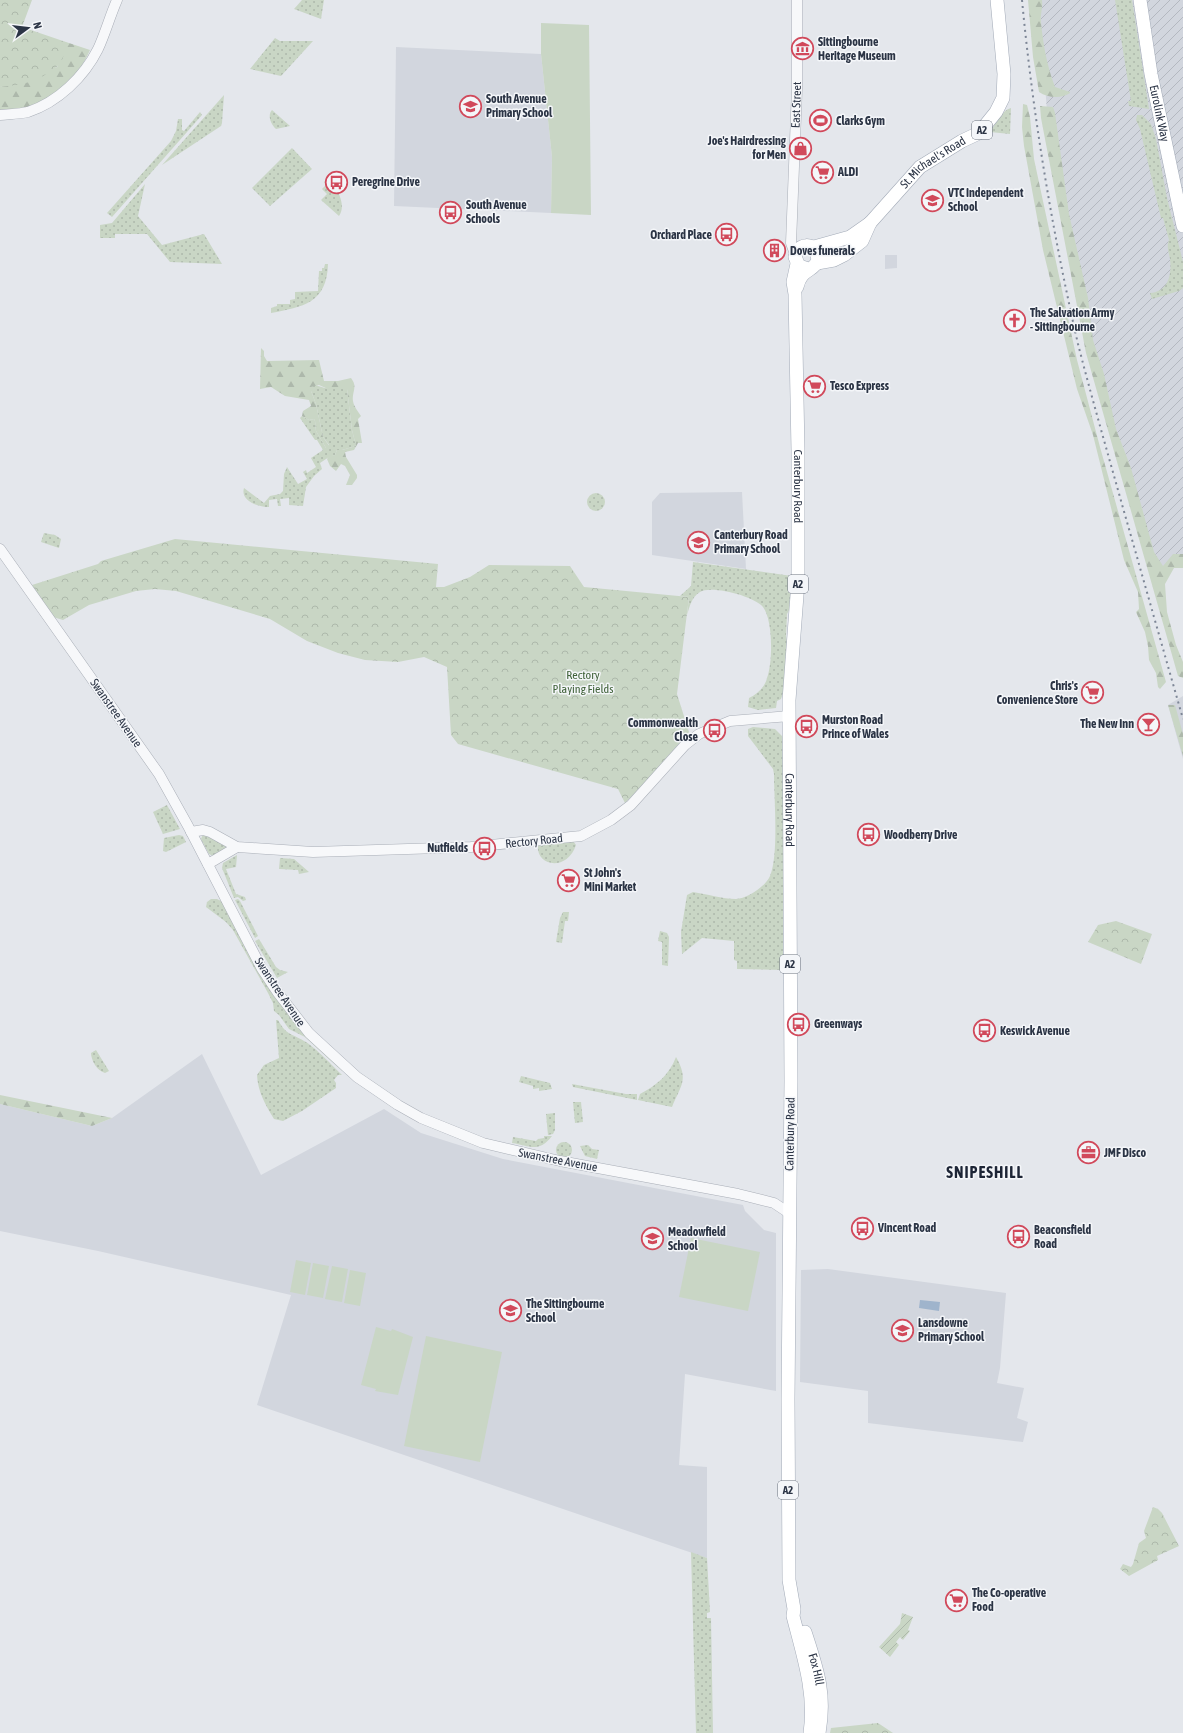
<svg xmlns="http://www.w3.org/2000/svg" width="1183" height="1733" font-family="'Asap Condensed',sans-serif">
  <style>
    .built { fill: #d2d6de }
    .industrial { fill: url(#industrial-furrows) }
    .grass { fill: url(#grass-dots) }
    .forest { fill: url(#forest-firs) }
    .park { fill: url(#park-crowns) }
    .garden { fill: url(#garden-furrows) }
    .pitch { fill: #c9d6c5 }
    .water { fill: #9fb4cc }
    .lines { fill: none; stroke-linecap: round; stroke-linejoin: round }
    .minor-casing { stroke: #a9aeb7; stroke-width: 11 }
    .major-casing { stroke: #a3abb8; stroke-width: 14 }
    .minor { stroke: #f7f8fa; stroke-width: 10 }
    .major { stroke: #fff; stroke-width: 13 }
    .rail { stroke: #7d8696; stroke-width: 2; stroke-dasharray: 2 4; stroke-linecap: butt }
    .labels { text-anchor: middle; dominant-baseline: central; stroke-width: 3; stroke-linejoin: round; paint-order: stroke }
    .shield { fill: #f4f6f9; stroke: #676e7b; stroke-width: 1 }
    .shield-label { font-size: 11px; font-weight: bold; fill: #2b3445 }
    .poi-label { font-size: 12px; font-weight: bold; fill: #2b3445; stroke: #f4f6f9; text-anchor: start }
    .street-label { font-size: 12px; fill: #2b3445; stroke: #f4f6f9 }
    .park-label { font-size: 12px; fill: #3f6138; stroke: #f4f6f9 }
    .district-label { font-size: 16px; font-weight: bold; letter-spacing: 1px; fill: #1d2536; stroke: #f4f6f9 }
  </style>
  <defs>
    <pattern id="industrial-furrows" width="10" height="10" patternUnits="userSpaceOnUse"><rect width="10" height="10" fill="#d2d6de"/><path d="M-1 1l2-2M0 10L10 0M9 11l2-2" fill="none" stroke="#b4b8c0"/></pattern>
    <pattern id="grass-dots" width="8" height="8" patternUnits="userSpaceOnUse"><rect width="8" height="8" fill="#c9d6c5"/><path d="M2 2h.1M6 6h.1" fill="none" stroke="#adb8ab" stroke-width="1.8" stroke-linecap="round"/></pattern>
    <pattern id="forest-firs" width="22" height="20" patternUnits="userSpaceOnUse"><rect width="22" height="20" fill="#c9d6c5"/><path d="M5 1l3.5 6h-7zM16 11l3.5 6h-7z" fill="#adb8ab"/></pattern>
    <pattern id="park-crowns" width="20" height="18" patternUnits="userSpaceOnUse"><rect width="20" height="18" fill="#c9d6c5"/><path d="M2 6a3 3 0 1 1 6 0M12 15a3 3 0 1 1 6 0" fill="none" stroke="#adb8ab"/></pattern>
    <pattern id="garden-furrows" width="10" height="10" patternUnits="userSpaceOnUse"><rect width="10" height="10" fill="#c9d6c5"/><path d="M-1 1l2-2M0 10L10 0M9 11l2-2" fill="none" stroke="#adb8ab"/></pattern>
  </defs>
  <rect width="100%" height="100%" fill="#e4e7ec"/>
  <!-- built -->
  <g class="built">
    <polygon points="396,47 541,54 552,157 551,213 394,206"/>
    <polygon points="885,255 897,255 897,268 885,269"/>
    <polygon points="742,492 746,569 652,555 652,502 660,493"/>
    <polygon points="1183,696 1183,759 1168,705"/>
    <polygon points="202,1054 261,1175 384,1109 421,1133 503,1159 743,1205 745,1211 764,1230 776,1233 776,1391 685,1374 679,1465 707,1467 707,1558 257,1405 291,1295 98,1251 0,1231 0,1104 92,1126 112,1118"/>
    <polygon points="828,1269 1006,1293 1000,1368 997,1383 1024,1388 1017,1418 1028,1422 1023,1442 868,1423 868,1391 800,1382 801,1270"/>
  </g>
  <!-- industrial -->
  <polygon class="industrial" points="1039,0 1183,0 1183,564 1149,570 1091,356 1048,126"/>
  <!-- grass -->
  <g class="grass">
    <polygon points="302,0 324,0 321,19 294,9"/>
    <polygon points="1115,0 1132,0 1149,109 1129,106 1128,101 1131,101"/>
    <polygon points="275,38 280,41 313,41 281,76 250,69"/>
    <polygon points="224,95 222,123 221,126 162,165"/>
    <path d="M 1011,108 L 1010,134 L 990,132 C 995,125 1002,110 1011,108 Z"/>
    <path d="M 272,110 L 290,126 L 276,129 C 271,125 267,115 272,110 Z"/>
    <polygon points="200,112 202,115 112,217 107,213 171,141 176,131 178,119 182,119 182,130 184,131"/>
    <path d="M 1137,115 L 1142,115 L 1151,124 L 1156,139 L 1167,198 L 1183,262 L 1183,288 L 1179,291 L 1152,299 L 1150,293 C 1168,292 1172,275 1170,259 C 1169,253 1166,246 1169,240 L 1163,218 L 1161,218 L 1140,129 L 1136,120 Z"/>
    <polygon points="292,148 312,169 270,206 252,188"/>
    <path d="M 332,173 C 334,188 348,204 339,216 L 321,200 L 327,194 L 322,189 L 326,185 L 324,182 Z"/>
    <polygon points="145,184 138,216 162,245 204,234 222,264 170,262 147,234 115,234 115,238 100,238 100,225 112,223"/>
    <path d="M 325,264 L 328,264 C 327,303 303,307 271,313 L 271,308 L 277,306 L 277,304 L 290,304 L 290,300 L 295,299 L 295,292 L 318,291 L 319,271 L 322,271 L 322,268 L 324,268 Z"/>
    <path d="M 315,385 L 325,388 L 347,389 L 352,430 L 356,446 L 342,450 L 337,450 L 335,455 L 329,457 L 320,463 L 322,469 L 314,476 L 306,487 L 303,506 L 289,505 L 289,498 L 280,499 L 281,506 L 278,506 L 277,499 L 269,500 L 269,507 C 258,507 240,501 244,488 L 264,503 L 270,496 L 280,494 L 283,491 L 284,474 L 287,467 L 298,484 L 307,479 L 303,472 L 306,470 L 307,473 L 316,467 L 311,458 L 323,450 L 317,440 L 315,440 L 300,418 L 302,416 L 309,420 L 314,419 L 315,421 L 316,431 L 326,448 L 329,445 L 323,437 L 316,404 L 311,391 L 311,387 Z"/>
    <circle cx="596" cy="502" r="9"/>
    <polygon points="44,533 55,535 61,539 59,548 41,542"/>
    <path d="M 693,562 L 792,576 L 790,608 L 787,614 L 786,636 L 788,650 L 783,693 L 781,699 L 777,701 L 776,708 L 758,710 L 748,707 L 749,698 C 757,694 765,687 767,678 C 773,662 773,620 763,607 C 754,596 711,585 700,592 C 691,598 690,606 687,615 L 689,597 L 680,596 L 691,586 Z"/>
    <path d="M 753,727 L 775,729 L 784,738 L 783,970 L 737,969 L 737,961 L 734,960 L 734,941 L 702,938 L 682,954 L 681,932 L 687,895 L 693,892 C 707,894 722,899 736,899 C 747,899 766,886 770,876 C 779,854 774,799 774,774 L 773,769 L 748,736 L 748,729 Z"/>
    <polygon points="167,805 180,829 163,834 153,812"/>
    <polygon points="203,834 228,847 213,856 209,854 201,839"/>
    <polygon points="179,835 183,836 186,842 166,852 163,851 164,838"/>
    <path d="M 573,841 L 576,845 C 567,872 536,866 538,846 Z"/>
    <polygon points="237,855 236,867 226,869 236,894 245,897 246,900 243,901 238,897 234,898 222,868 223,863"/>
    <polygon points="280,858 294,859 309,872 299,874 298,870 279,869"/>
    <polygon points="211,899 217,899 223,902 292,1020 343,1072 305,1037 289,1029 279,1015 274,1011 273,1003 268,993 233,930 226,922 206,907 207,902"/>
    <polygon points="238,899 240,901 258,936 255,938 235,900"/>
    <polygon points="563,912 569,912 568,921 565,921 562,943 556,942 560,918"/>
    <polygon points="660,931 667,933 669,937 668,966 662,965 662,942 658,941"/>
    <polygon points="259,939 276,967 280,970 288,972 277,978 255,941"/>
    <path d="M 276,1020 L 278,1020 C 287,1036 291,1033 304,1041 C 313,1045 334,1067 342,1075 L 338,1075 L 334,1080 L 336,1083 L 336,1088 L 302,1111 L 283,1121 L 274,1119 C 265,1104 258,1092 257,1075 L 264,1065 L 279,1058 Z"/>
    <path d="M 96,1050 L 109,1071 L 105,1073 C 97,1071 91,1060 91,1053 Z"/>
    <path d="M 676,1057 C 689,1080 681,1085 672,1107 L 638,1100 L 640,1094 C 657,1085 669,1075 676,1057 Z"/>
    <polygon points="521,1076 550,1083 552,1089 539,1091 539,1088 533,1089 533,1086 519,1082"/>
    <polygon points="572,1084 626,1094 637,1094 637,1100 573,1087"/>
    <polygon points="573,1102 581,1102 583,1122 575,1123"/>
    <polygon points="555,1113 555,1130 553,1134 548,1135 546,1114"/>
    <path d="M 544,1136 L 552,1136 C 539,1153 530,1146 512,1143 L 513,1137 L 536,1141 L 538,1139 L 544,1138 Z"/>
    <circle cx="564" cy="1150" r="8"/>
    <polygon points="588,1145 592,1149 599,1150 597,1159 585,1156 580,1146"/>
    <polygon points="691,1552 707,1558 710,1612 707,1613 707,1618 711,1618 713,1733 696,1733"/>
  </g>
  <!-- forest -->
  <g class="forest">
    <path d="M 1028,0 L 1042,0 C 1043,8 1040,14 1041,22 C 1043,44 1047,66 1055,87 L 1070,92 L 1070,93 C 1061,99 1048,98 1039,92 L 1033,57 Z"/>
    <path d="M 63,41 L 90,50 C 79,76 54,102 25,108 C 17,109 8,109 0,110 L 0,87 L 57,67 L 63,56 Z"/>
    <polygon points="1023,104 1027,105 1030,117 1034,159 1077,360 1100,447 1166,682 1160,689 1158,687 1156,673 1149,660 1148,646 1145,632 1136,612 1139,609 1138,592 1124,560 1093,435 1077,389 1043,250 1024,146 1022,127"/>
    <polygon points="1040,106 1053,107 1055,113 1069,214 1088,298 1093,340 1104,374 1116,429 1131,468 1154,552 1163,566 1173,554 1183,554 1183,568 1174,568 1165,584 1167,612 1176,645 1183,662 1183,678 1178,676 1086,353 1041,118"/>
    <path d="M 261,348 L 264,351 L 264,356 L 267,361 L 319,360 L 324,381 L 338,381 L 351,378 C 358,387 352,391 353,401 C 354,407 358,411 361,416 L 358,419 L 362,443 L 358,443 L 354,450 L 345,452 L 346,457 L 357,475 L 357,478 L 352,485 L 346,485 L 350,475 L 345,466 L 341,464 L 336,471 L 330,466 L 327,459 L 329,456 L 335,455 L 337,450 L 342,450 L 356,446 L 352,430 L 347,389 L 328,389 L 319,385 L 311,387 L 311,391 L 316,404 L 323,437 L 330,447 L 328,449 L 326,448 L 316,431 L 315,421 L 314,419 L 309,420 L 302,416 L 303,411 L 311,406 L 309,400 L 285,396 L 271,387 L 260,389 Z"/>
    <polygon points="1168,705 1175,705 1183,734 1183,756"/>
    <polygon points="0,1095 112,1118 92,1126 0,1104"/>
  </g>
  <!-- park -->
  <g class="park">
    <path d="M 0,0 L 32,0 L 22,27 L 63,41 C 64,47 65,54 62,60 C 60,65 55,68 51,71 C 35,83 19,85 0,87 Z"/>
    <polygon points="175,539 438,564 436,587 444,587 470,577 489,565 570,566 584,587 689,597 677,694 689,732 643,785 625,803 618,789 458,744 451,735 447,667 424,657 398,662 365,660 338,653 307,641 270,619 176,591 155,589 136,591 89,605 63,620 53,617 32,585 98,564 101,561"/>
    <polygon points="1116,921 1152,934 1141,964 1088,942 1098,925"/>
    <polygon points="1153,1507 1158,1509 1162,1513 1179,1546 1157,1556 1158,1560 1129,1576 1120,1569 1123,1564 1131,1567 1133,1564 1139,1543 1146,1538 1144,1531"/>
    <polygon points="878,1723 893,1733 830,1733 831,1728"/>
  </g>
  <!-- garden -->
  <polygon class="garden" points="902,1613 913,1617 908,1630 910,1631 903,1640 900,1637 896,1642 899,1645 890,1657 879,1647 900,1624"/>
  <!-- pitch -->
  <g class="pitch">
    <polygon points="541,23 589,25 591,215 551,213 552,157 541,54"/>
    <polygon points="691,1238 760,1252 748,1311 679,1297"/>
    <polygon points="296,1260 311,1263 305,1295 290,1292"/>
    <polygon points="313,1263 329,1266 323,1298 307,1295"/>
    <polygon points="332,1266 348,1269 342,1302 325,1299"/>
    <polygon points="350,1270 366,1273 360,1306 344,1303"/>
    <polygon points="376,1327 391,1331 392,1329 413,1337 398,1395 375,1391 376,1389 361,1385"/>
    <polygon points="426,1336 502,1352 480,1462 404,1446"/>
  </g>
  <!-- water -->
  <polygon class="water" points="920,1300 940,1302 939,1311 919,1308"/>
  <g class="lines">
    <defs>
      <g id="minor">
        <path d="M 0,115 C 9,114 19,114 28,112 C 58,102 84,77 98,49 C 105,34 110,16 117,0"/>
        <path id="s1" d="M 795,254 L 791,243 L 797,89 L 797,0"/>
        <polyline points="0,549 159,774 188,826 262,969 278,993 309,1033 357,1077 398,1105 421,1118 483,1143 560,1161 738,1194 774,1203 789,1213"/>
        <polyline points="191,832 203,830 210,832 237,847 313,852 471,847 581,836 611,820 631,805 685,745 699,734 730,721 790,716"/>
        <polyline points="208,864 237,847"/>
      </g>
      <g id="major">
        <path id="s2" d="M 1140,0 L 1151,74 L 1183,226"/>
        <polyline points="814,247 850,237 870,223"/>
        <path id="s3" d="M 817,263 L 834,260 L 844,255 L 862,241 L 870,223 L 920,167 L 962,141 L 979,133 L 996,112 L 1003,98 L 1004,74 L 997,0"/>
        <path id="s4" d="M 797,264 L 793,282 L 795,294 L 798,451 L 798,582 L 789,700 L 791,1081 L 788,1399 L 789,1580 L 794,1609 L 793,1616 C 803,1655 816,1693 810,1733"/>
        <path d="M 797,287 C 801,268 814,272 818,260 L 816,250 C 810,244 802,244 797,251 L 795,257 L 799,266 L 808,269"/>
        <path id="s5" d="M 805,1632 C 817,1669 826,1693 819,1733"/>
      </g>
    </defs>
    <!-- minor casing -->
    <use href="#minor" class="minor-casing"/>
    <!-- major casing -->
    <use href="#major" class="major-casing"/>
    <!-- minor -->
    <use href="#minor" class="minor"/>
    <!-- major -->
    <use href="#major" class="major"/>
    <!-- rail -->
    <path class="rail" d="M 1022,0 C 1033,116 1052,230 1078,344 C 1092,399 1108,454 1123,508 C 1143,578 1163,649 1183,719"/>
  </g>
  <!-- icons -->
  <defs>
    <symbol id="museum-ring" viewBox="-11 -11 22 22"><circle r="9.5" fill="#f4f6f9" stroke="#d1495b" stroke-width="1.5"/><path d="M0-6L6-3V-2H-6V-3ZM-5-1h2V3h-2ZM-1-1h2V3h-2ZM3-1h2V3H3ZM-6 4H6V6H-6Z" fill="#d1495b"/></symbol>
    <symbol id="school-ring" viewBox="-11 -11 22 22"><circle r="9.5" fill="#f4f6f9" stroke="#d1495b" stroke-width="1.5"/><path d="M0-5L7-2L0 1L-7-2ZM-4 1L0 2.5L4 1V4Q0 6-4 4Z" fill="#d1495b"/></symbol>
    <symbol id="stadium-ring" viewBox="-11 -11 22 22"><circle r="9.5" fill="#f4f6f9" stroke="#d1495b" stroke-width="1.5"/><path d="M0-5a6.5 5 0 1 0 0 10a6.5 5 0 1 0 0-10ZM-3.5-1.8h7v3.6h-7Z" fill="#d1495b"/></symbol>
    <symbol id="shop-ring" viewBox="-11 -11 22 22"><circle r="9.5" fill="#f4f6f9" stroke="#d1495b" stroke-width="1.5"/><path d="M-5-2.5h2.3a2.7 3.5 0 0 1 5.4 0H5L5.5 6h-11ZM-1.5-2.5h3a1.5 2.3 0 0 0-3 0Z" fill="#d1495b"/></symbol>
    <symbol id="supermarket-ring" viewBox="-11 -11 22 22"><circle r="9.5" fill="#f4f6f9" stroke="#d1495b" stroke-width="1.5"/><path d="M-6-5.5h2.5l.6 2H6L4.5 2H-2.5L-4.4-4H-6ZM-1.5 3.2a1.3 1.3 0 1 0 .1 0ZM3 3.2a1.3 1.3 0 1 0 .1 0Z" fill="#d1495b"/></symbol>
    <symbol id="bus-ring" viewBox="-11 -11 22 22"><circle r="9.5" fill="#f4f6f9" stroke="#d1495b" stroke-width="1.5"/><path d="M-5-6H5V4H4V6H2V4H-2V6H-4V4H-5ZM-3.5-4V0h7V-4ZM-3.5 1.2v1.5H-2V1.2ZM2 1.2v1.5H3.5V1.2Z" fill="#d1495b"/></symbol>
    <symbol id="building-ring" viewBox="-11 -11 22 22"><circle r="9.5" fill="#f4f6f9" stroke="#d1495b" stroke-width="1.5"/><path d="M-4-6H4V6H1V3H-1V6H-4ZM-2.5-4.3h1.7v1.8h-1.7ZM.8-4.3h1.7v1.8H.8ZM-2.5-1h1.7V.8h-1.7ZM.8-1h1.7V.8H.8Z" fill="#d1495b"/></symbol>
    <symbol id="church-ring" viewBox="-11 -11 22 22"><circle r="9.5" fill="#f4f6f9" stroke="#d1495b" stroke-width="1.5"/><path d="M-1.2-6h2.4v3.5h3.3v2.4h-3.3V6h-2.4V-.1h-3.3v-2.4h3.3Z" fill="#d1495b"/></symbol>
    <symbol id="bar-ring" viewBox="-11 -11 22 22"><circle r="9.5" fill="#f4f6f9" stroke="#d1495b" stroke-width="1.5"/><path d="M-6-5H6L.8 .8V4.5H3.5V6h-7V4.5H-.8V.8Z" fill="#d1495b"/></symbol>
    <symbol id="office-ring" viewBox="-11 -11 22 22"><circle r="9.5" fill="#f4f6f9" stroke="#d1495b" stroke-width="1.5"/><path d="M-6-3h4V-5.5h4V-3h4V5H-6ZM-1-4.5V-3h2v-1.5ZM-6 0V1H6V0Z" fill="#d1495b"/></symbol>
  </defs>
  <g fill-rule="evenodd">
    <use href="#museum-ring" x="790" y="36" width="25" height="25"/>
    <use href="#school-ring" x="458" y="94" width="25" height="25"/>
    <use href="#stadium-ring" x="808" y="108" width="25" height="25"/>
    <use href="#shop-ring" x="788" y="136" width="25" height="25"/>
    <use href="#supermarket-ring" x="810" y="160" width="25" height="25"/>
    <use href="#bus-ring" x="324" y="170" width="25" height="25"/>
    <use href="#school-ring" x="920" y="188" width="25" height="25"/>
    <use href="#bus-ring" x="438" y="200" width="25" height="25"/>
    <use href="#bus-ring" x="714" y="222" width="25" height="25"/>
    <use href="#building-ring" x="762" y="238" width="25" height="25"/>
    <use href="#church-ring" x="1002" y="308" width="25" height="25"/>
    <use href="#supermarket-ring" x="802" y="374" width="25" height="25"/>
    <use href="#school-ring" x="686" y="530" width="25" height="25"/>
    <use href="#supermarket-ring" x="1080" y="680" width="25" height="25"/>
    <use href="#bar-ring" x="1136" y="712" width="25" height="25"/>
    <use href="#bus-ring" x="794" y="714" width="25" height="25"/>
    <use href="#bus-ring" x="702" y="718" width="25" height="25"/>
    <use href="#bus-ring" x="856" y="822" width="25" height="25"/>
    <use href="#bus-ring" x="472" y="836" width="25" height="25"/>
    <use href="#supermarket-ring" x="556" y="868" width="25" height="25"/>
    <use href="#bus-ring" x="786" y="1012" width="25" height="25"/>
    <use href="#bus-ring" x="972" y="1018" width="25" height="25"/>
    <use href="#office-ring" x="1076" y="1140" width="25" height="25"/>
    <use href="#bus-ring" x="850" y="1216" width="25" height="25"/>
    <use href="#bus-ring" x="1006" y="1224" width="25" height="25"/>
    <use href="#school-ring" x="640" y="1226" width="25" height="25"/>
    <use href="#school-ring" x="498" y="1298" width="25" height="25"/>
    <use href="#school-ring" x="890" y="1318" width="25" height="25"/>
    <use href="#supermarket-ring" x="944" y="1588" width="25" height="25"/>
  </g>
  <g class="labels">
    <!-- shield labels -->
    <g class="shield">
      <rect x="972" y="121" width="20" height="18" rx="3"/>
      <rect x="788" y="575" width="20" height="18" rx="3"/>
      <rect x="780" y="955" width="20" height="18" rx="3"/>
      <rect x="778" y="1481" width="20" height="18" rx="3"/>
    </g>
    <g class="shield-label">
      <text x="982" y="130">A2</text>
      <text x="798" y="584">A2</text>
      <text x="790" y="964">A2</text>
      <text x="788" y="1490">A2</text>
    </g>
    <!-- poi labels -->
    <g class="poi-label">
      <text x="818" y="42">Sittingbourne<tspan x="818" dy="14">Heritage Museum</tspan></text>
      <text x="486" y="99">South Avenue<tspan x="486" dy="14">Primary School</tspan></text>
      <text x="836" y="121">Clarks Gym</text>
      <text x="786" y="141" text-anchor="end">Joe's Hairdressing<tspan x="786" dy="14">for Men</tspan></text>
      <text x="838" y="172">ALDI</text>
      <text x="352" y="182">Peregrine Drive</text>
      <text x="948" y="193">VTC Independent<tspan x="948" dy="14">School</tspan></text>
      <text x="466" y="205">South Avenue<tspan x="466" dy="14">Schools</tspan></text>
      <text x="712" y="235" text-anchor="end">Orchard Place</text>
      <text x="790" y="251">Doves funerals</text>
      <text x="1030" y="313">The Salvation Army<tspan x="1030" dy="14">- Sittingbourne</tspan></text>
      <text x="830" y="386">Tesco Express</text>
      <text x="714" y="535">Canterbury Road<tspan x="714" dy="14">Primary School</tspan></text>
      <text x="1078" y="686" text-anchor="end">Chris's<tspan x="1078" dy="14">Convenience Store</tspan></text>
      <text x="822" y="720">Murston Road<tspan x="822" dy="14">Prince of Wales</tspan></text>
      <text x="698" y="723" text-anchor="end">Commonwealth<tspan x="698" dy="14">Close</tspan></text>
      <text x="1134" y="724" text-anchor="end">The New Inn</text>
      <text x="884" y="835">Woodberry Drive</text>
      <text x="468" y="848" text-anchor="end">Nutfields</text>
      <text x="584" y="873">St John's<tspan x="584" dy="14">Mini Market</tspan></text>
      <text x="814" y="1024">Greenways</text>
      <text x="1000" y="1031">Keswick Avenue</text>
      <text x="1104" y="1153">JMF Disco</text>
      <text x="878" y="1228">Vincent Road</text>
      <text x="1034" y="1230">Beaconsfield<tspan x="1034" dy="14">Road</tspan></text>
      <text x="668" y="1232">Meadowfield<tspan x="668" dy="14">School</tspan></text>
      <text x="526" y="1304">The Sittingbourne<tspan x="526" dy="14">School</tspan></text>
      <text x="918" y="1323">Lansdowne<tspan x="918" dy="14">Primary School</tspan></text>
      <text x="972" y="1593">The Co-operative<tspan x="972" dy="14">Food</tspan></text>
    </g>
    <!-- street labels -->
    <g class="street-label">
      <text stroke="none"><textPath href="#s1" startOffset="150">East Street</textPath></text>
      <text stroke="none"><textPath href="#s2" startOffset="115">Eurolink Way</textPath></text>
      <text stroke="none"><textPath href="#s3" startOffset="159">St. Michael's Road</textPath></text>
      <text stroke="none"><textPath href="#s4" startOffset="223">Canterbury Road</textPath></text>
      <text transform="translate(116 713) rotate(55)">Swanstree Avenue</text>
      <text stroke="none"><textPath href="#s4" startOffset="547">Canterbury Road</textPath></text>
      <text transform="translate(534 841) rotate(-6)">Rectory Road</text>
      <text transform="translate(280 992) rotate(56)">Swanstree Avenue</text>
      <text transform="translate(790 1134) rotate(-89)">Canterbury Road</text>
      <text transform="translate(558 1160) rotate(11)">Swanstree Avenue</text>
      <text stroke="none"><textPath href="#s5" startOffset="39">Fox Hill</textPath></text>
    </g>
    <!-- park labels -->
    <g class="park-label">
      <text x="583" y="675">Rectory<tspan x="583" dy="14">Playing Fields</tspan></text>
    </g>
    <!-- district labels -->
    <g class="district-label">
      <text x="985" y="1172">SNIPESHILL</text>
    </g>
  </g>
  <!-- north arrow -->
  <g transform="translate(28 28) rotate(75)" stroke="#f4f6f9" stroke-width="3" paint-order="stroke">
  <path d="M0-3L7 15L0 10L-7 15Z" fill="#2b3445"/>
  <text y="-6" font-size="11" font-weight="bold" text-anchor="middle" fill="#2b3445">N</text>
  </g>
</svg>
